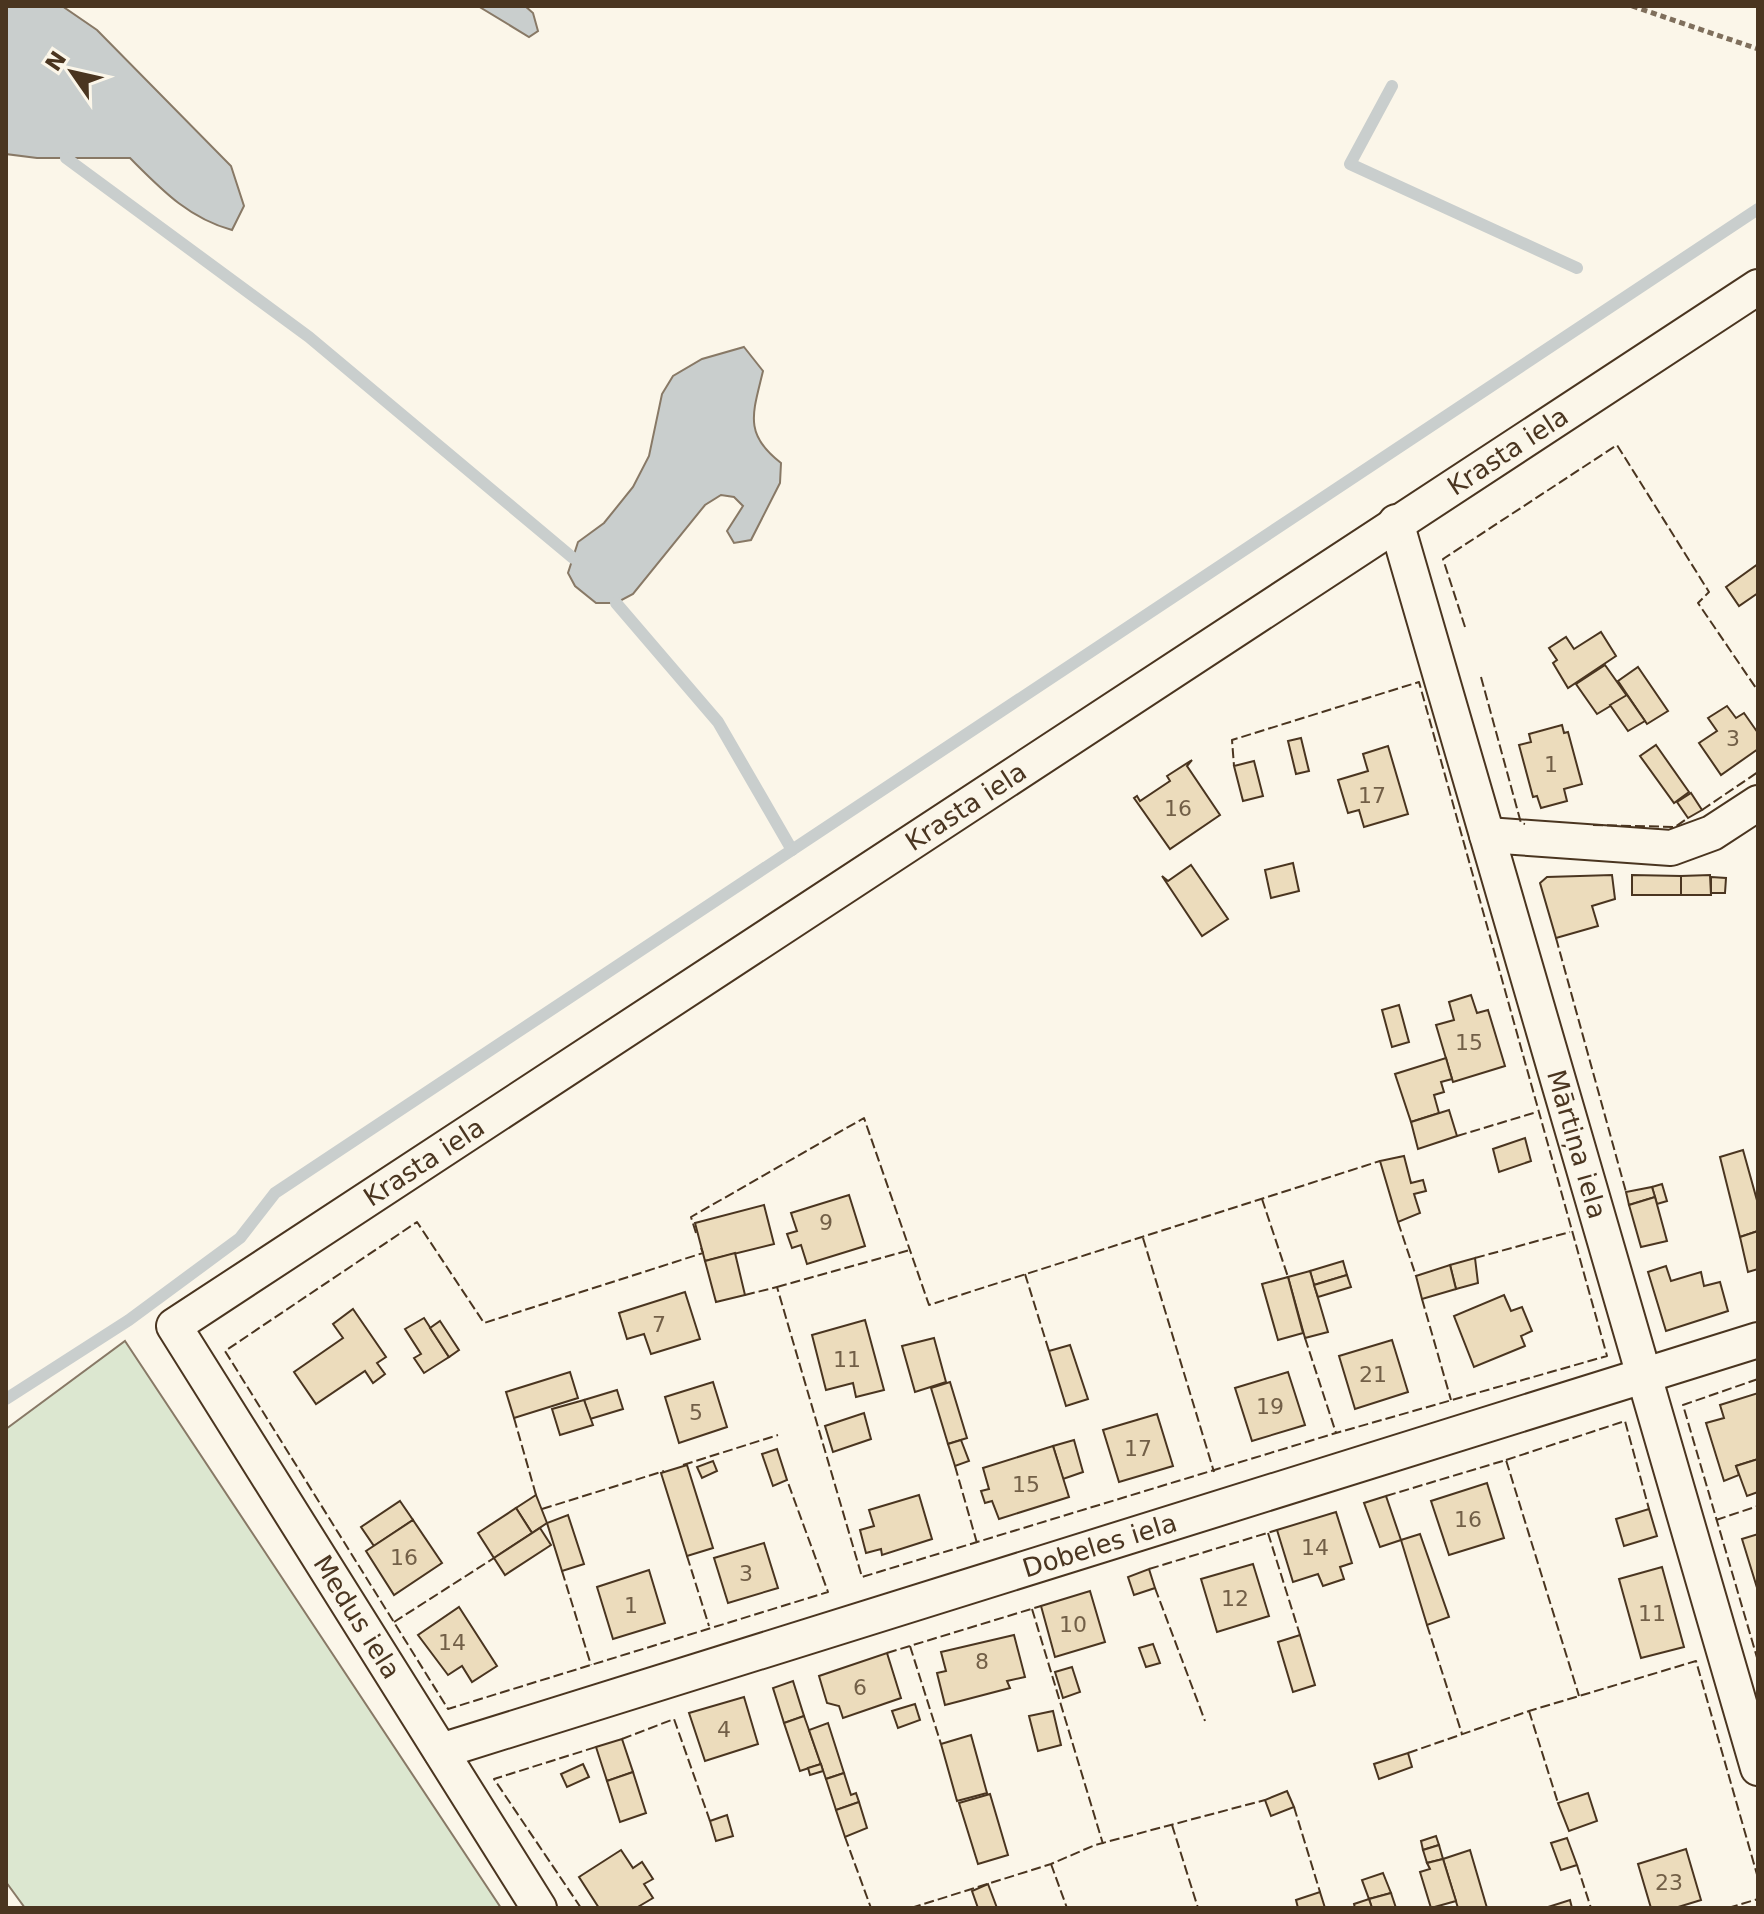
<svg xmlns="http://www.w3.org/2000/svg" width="1764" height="1914" font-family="'DejaVu Sans',sans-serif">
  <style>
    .green { fill: #dce7d0; stroke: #887966; stroke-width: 2 }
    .water { fill: #c9cecd; stroke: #887966; stroke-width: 2 }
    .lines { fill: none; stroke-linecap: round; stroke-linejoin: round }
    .stream { stroke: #c9cecd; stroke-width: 12 }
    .building { fill: #ecdcbc; stroke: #4a3520; stroke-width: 2 }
    .minor-casing { stroke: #4a3520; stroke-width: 38 }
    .path { stroke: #7f6f5c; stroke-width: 5; stroke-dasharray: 6 4; stroke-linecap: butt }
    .minor { stroke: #fbf6e9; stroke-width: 34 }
    .fence { stroke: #4a3520; stroke-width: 2; stroke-dasharray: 10 4; stroke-linecap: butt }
    .labels { text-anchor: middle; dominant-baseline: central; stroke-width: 6; stroke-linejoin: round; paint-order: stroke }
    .number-label { font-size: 22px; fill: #725f47 }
    .street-label { font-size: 26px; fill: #4a3520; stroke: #fbf6e9 }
  </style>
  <rect width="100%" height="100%" fill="#fbf6e9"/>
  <!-- green -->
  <polygon class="green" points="125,1341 501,1908 25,1908 6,1882 6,1429"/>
  <!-- water -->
  <g class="water">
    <path d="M 6,6 L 62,6 L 97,30 L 231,166 L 244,206 L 232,230 C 188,218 161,189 130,158 L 37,158 L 6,154 Z"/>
    <polygon points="478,6 525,6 533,13 538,31 529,37"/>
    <path d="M 744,347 L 763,371 C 753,413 743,434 781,463 L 780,483 L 751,540 L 734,543 L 727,531 L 743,506 L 734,497 L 721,495 L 705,505 L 633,594 L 616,603 L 596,603 L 575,586 L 568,573 L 578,542 L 604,523 L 633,487 L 649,456 L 662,394 L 673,376 L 702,359 Z"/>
  </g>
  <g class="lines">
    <!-- stream -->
    <g class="stream">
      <polyline points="1392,86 1350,164 1577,268"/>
      <polyline points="66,158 309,337 573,558"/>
      <polyline points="616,603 718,722 792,850"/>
      <polyline points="6,1399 129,1320 240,1238 275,1193 1758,209"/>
    </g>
  </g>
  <!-- building -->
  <g class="building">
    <polygon points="1758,564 1758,593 1739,606 1726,587"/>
    <polygon points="1601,632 1616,656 1568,688 1553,663 1557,660 1549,648 1566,637 1574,649"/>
    <polygon points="1605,665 1627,696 1597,714 1576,684"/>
    <polygon points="1638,667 1668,711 1647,724 1618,681"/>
    <polygon points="1627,695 1645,721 1628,731 1610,705"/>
    <polygon points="1727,706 1736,718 1744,713 1758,733 1758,749 1721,775 1699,743 1717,731 1708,718"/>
    <polygon points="1562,725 1564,733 1568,732 1582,784 1564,789 1567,801 1541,808 1537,796 1533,797 1519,745 1531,742 1529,734"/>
    <polygon points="1301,738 1309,771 1296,774 1288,741"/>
    <polygon points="1656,745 1689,792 1674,803 1640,756"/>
    <polygon points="1388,746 1408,814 1364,827 1359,810 1348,813 1338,780 1368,771 1363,754"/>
    <polygon points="1192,760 1187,766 1220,815 1170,849 1134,798 1137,796 1140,801 1170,781 1167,776"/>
    <polygon points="1254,761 1263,796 1243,801 1234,766"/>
    <polygon points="1691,793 1702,810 1688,818 1677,802"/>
    <polygon points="1293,863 1299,891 1271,898 1265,870"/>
    <polygon points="1191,865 1228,919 1202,936 1162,876 1168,881"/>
    <polygon points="1612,875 1615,899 1592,906 1598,926 1556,938 1540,883 1547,877"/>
    <polygon points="1632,875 1681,876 1681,895 1632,895"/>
    <polygon points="1710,875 1711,895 1681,895 1681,876"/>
    <polygon points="1711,877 1726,878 1725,893 1711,893"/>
    <polygon points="1471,995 1477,1013 1488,1010 1505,1066 1453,1082 1436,1025 1454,1020 1449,1002"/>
    <polygon points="1399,1005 1409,1042 1392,1047 1382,1010"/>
    <polygon points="1446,1058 1452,1079 1441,1082 1444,1092 1434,1095 1439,1113 1411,1122 1395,1074"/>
    <polygon points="1449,1110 1457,1136 1418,1149 1411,1122"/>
    <polygon points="1525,1138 1531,1161 1499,1172 1493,1149"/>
    <polygon points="1743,1150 1758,1204 1758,1231 1740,1237 1720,1157"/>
    <polygon points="1404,1156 1411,1183 1423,1180 1426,1191 1414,1194 1420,1213 1398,1222 1380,1161"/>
    <polygon points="1662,1184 1667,1201 1657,1204 1652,1187"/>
    <polygon points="1652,1187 1655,1197 1629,1205 1626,1192"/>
    <polygon points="849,1195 865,1246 807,1264 801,1245 792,1248 787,1234 797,1231 791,1213"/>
    <polygon points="1655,1197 1667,1241 1641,1247 1629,1205"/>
    <polygon points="764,1205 774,1244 705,1261 695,1223"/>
    <polygon points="1758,1231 1758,1269 1748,1272 1740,1237"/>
    <polygon points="735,1253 745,1295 716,1302 705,1261"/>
    <polygon points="1475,1258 1478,1283 1456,1289 1450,1265"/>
    <polygon points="1343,1261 1347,1275 1314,1285 1310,1271"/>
    <polygon points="1450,1265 1456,1289 1422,1299 1416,1276"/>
    <polygon points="1666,1266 1671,1281 1701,1272 1704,1286 1720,1282 1728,1311 1666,1331 1648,1272"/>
    <polygon points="1310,1271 1328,1332 1305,1338 1288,1277"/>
    <polygon points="1347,1275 1351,1287 1318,1297 1314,1285"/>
    <polygon points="1288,1277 1303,1333 1278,1340 1262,1284"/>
    <polygon points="685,1292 700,1339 651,1354 644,1334 627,1339 619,1313"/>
    <polygon points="1504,1295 1511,1311 1522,1307 1532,1331 1521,1336 1525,1346 1474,1367 1454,1316"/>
    <polygon points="353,1309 386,1357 377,1363 385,1374 373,1383 365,1371 316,1404 294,1372 343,1338 333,1324"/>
    <polygon points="424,1318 449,1357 424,1373 414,1358 421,1354 405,1329"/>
    <polygon points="865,1320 884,1390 856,1397 853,1383 826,1390 812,1335"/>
    <polygon points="440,1321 459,1350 449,1357 430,1328"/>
    <polygon points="934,1338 946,1382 915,1392 902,1346"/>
    <polygon points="1392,1340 1408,1392 1355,1409 1339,1356"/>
    <polygon points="1070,1345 1088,1399 1066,1406 1049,1351"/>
    <polygon points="570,1372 578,1398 514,1418 506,1392"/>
    <polygon points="1288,1372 1305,1425 1252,1441 1235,1388"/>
    <polygon points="713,1382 727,1427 679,1443 665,1397"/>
    <polygon points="950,1382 967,1438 948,1444 931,1388"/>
    <polygon points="617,1390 623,1409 590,1419 584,1400"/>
    <polygon points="1758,1393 1758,1459 1736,1466 1739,1475 1724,1481 1706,1423 1724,1418 1720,1405"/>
    <polygon points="584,1400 593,1425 560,1435 552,1409"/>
    <polygon points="864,1413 871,1439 833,1452 825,1426"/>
    <polygon points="1157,1414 1173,1466 1119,1482 1103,1430"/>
    <polygon points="961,1440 969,1461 955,1466 948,1444"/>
    <polygon points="1074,1440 1083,1472 1063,1479 1053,1446"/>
    <polygon points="1053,1446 1069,1497 999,1519 992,1501 985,1503 981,1491 989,1489 983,1468"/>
    <polygon points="777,1449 787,1480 773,1486 762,1454"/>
    <polygon points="1758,1459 1758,1492 1747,1496 1736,1466"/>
    <polygon points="713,1461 717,1471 702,1478 697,1467"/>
    <polygon points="687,1465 713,1548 687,1556 661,1473"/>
    <polygon points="1487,1483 1504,1538 1449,1555 1431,1501"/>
    <polygon points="536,1495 547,1523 532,1533 516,1508"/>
    <polygon points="919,1495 932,1539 882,1555 881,1549 866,1553 860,1530 874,1526 869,1510"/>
    <polygon points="1386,1496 1401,1540 1380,1547 1364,1503"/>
    <polygon points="400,1501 413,1520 374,1546 361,1527"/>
    <polygon points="516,1508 532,1533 494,1558 478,1533"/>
    <polygon points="1649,1509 1657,1536 1624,1546 1616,1519"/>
    <polygon points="1336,1512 1352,1563 1340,1567 1344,1579 1323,1586 1318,1574 1293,1582 1277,1530"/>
    <polygon points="568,1515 584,1564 562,1571 547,1523"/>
    <polygon points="413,1520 442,1563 394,1595 366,1551"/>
    <polygon points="540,1528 551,1545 505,1575 494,1558"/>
    <polygon points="1420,1534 1449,1617 1427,1625 1401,1540"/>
    <polygon points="1758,1534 1758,1591 1742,1539"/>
    <polygon points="764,1543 778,1588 728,1603 714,1558"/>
    <polygon points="1253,1564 1269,1616 1217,1632 1201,1579"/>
    <polygon points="1662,1567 1684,1647 1641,1658 1619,1579"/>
    <polygon points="1149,1569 1155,1588 1134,1595 1128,1577"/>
    <polygon points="649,1570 665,1623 613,1639 597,1587"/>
    <polygon points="1090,1591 1105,1642 1055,1657 1041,1606"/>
    <polygon points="459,1607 497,1666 472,1682 462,1666 448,1675 418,1635"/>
    <polygon points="1014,1635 1025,1677 1007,1681 1010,1688 945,1705 937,1673 946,1671 941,1652"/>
    <polygon points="1300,1635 1315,1685 1293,1692 1278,1642"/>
    <polygon points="1153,1644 1160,1663 1146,1667 1139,1648"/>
    <polygon points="887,1653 901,1698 843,1718 839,1706 827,1703 819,1676"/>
    <polygon points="1072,1667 1080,1692 1063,1698 1055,1672"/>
    <polygon points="793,1681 804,1716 784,1723 773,1688"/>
    <polygon points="744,1697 758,1744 705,1761 689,1713"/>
    <polygon points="915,1704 920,1720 898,1728 892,1711"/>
    <polygon points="1053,1711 1061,1745 1038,1751 1029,1716"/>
    <polygon points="804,1716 821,1764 800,1771 784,1723"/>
    <polygon points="828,1723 844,1773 826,1779 809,1730"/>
    <polygon points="971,1735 987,1793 957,1801 941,1744"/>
    <polygon points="622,1739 633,1772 607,1781 596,1747"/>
    <polygon points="1408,1753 1412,1767 1379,1779 1374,1764"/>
    <polygon points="583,1764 589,1777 567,1787 561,1774"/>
    <polygon points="821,1764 823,1771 810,1775 808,1768"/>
    <polygon points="633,1772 646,1813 620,1822 607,1781"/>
    <polygon points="844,1773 851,1795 856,1793 859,1802 836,1810 826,1779"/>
    <polygon points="1287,1791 1294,1807 1271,1816 1265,1800"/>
    <polygon points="1588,1793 1597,1821 1569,1831 1558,1803"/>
    <polygon points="990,1794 1008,1855 978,1864 959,1803"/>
    <polygon points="859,1802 867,1828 845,1837 836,1810"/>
    <polygon points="727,1815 733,1836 716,1841 710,1821"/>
    <polygon points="1436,1836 1439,1845 1423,1850 1421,1841"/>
    <polygon points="1567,1838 1577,1865 1561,1870 1551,1843"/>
    <polygon points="1439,1845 1443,1859 1427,1863 1423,1850"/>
    <polygon points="1686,1849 1701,1900 1675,1908 1651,1908 1638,1864"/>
    <polygon points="621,1850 633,1868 642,1862 653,1879 644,1884 653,1898 636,1908 599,1908 579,1877"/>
    <polygon points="1470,1850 1487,1908 1458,1908 1443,1859"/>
    <polygon points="1443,1859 1456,1901 1431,1908 1420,1872 1430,1869 1427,1863"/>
    <polygon points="1383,1873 1391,1893 1369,1899 1362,1880"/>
    <polygon points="988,1884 997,1908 978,1908 972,1891"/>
    <polygon points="1320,1892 1325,1908 1298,1908 1296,1900"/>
    <polygon points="1391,1893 1396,1908 1372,1908 1369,1899"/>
    <polygon points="1369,1899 1372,1908 1355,1908 1354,1904"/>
    <polygon points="1570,1900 1572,1908 1545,1908"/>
  </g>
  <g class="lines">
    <defs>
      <g id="minor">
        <path id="s1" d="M 1396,522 L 1758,1768"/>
        <polyline points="1487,835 1671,848 1712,833 1758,803"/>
        <path id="s2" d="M 441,1751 L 1758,1340"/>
        <path id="s3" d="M 539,1908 L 174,1326 L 1758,287"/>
      </g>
    </defs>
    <!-- minor casing -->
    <use href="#minor" class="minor-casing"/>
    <!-- path -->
    <polyline class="path" points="1632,6 1758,49"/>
    <!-- minor -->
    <use href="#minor" class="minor"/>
    <!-- fence -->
    <g class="fence">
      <polyline points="1465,627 1443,559 1617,445 1709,592 1698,603 1758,691"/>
      <polyline points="1481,677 1521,823 1525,824"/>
      <polyline points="1702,810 1758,772"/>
      <polyline points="1593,825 1675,827 1688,818"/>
      <polyline points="1556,938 1626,1192"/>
      <polyline points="1457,1136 1537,1112"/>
      <polyline points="1262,1199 1288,1277"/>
      <polyline points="1398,1222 1416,1276"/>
      <polyline points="696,1233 691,1217 864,1118 929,1305 1380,1161"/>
      <polyline points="1143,1238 1214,1472"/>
      <polyline points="701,1248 703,1253 484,1323 417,1222 225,1351 448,1709 828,1592 787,1480"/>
      <polyline points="1475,1258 1570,1232"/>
      <polyline points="1025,1274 1049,1351"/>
      <polyline points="777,1287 910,1250"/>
      <polyline points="745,1295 777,1287 862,1577 1336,1433 1607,1356 1419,682 1232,740 1234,766"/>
      <polyline points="1422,1299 1451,1400"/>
      <polyline points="1305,1338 1336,1433"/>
      <polyline points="1758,1379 1683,1405 1758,1661"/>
      <polyline points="514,1418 536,1495"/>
      <polyline points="1506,1460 1625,1421 1649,1509"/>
      <polyline points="683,1465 778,1435"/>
      <polyline points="955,1466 977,1543"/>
      <polyline points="1386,1496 1506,1460 1579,1696"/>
      <polyline points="542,1509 664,1471"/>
      <polyline points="1716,1520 1758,1506"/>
      <polyline points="1268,1533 1300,1635"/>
      <polyline points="687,1556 709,1626"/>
      <polyline points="1149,1569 1277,1530"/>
      <polyline points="562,1571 591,1665"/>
      <polyline points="1155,1588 1205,1721"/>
      <polyline points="1032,1609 1103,1844"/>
      <polyline points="394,1622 494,1558"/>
      <polyline points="1427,1625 1462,1734"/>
      <polyline points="910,1646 941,1744"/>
      <polyline points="887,1653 1041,1606"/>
      <polyline points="1529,1711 1558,1803"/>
      <polyline points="622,1739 674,1719 710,1821"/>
      <polyline points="1408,1753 1529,1711 1696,1661 1758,1878"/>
      <polyline points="1294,1807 1320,1892"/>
      <polyline points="1172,1825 1198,1908"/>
      <polyline points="845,1837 871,1908"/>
      <polyline points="1051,1864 1067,1908"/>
      <polyline points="1577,1865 1591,1908"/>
      <polyline points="581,1908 494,1779 596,1747"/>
      <polyline points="911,1908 1051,1864 1095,1845 1265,1800"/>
      <polyline points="1728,1908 1758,1899"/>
    </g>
  </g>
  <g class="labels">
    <!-- number labels -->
    <g class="number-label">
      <text x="1733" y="738">3</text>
      <text x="1551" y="764">1</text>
      <text x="1372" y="795">17</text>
      <text x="1178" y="808">16</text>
      <text x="1469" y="1042">15</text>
      <text x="826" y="1222">9</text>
      <text x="659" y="1324">7</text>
      <text x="847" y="1359">11</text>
      <text x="1373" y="1374">21</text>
      <text x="1270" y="1406">19</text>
      <text x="696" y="1412">5</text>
      <text x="1138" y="1448">17</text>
      <text x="1026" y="1484">15</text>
      <text x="1468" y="1519">16</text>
      <text x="1315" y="1547">14</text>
      <text x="404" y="1557">16</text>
      <text x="746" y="1573">3</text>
      <text x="1235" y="1598">12</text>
      <text x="631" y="1605">1</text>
      <text x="1652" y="1613">11</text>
      <text x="1073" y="1624">10</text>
      <text x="452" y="1642">14</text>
      <text x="982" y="1661">8</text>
      <text x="860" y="1687">6</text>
      <text x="724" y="1729">4</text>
      <text x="1669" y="1882">23</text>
    </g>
    <!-- street labels -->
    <g class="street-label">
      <text stroke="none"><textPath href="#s3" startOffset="2282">Krasta iela</textPath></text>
      <text stroke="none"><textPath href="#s3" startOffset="1634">Krasta iela</textPath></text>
      <text stroke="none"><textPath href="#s1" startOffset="648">Mārtiņa iela</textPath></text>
      <text stroke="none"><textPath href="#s3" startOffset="986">Krasta iela</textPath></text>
      <text stroke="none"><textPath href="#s2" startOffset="690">Dobeles iela</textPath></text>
      <text transform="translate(357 1617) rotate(58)">Medus iela</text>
    </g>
  </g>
  <!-- border -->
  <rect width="1764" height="1914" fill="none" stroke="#4a3520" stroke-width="16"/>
  <!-- north arrow -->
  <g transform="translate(72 72) rotate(304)" stroke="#fbf6e9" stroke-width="6" paint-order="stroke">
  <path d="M0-6L14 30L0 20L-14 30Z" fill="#4a3520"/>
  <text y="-12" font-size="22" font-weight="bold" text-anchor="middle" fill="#4a3520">N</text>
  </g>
</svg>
